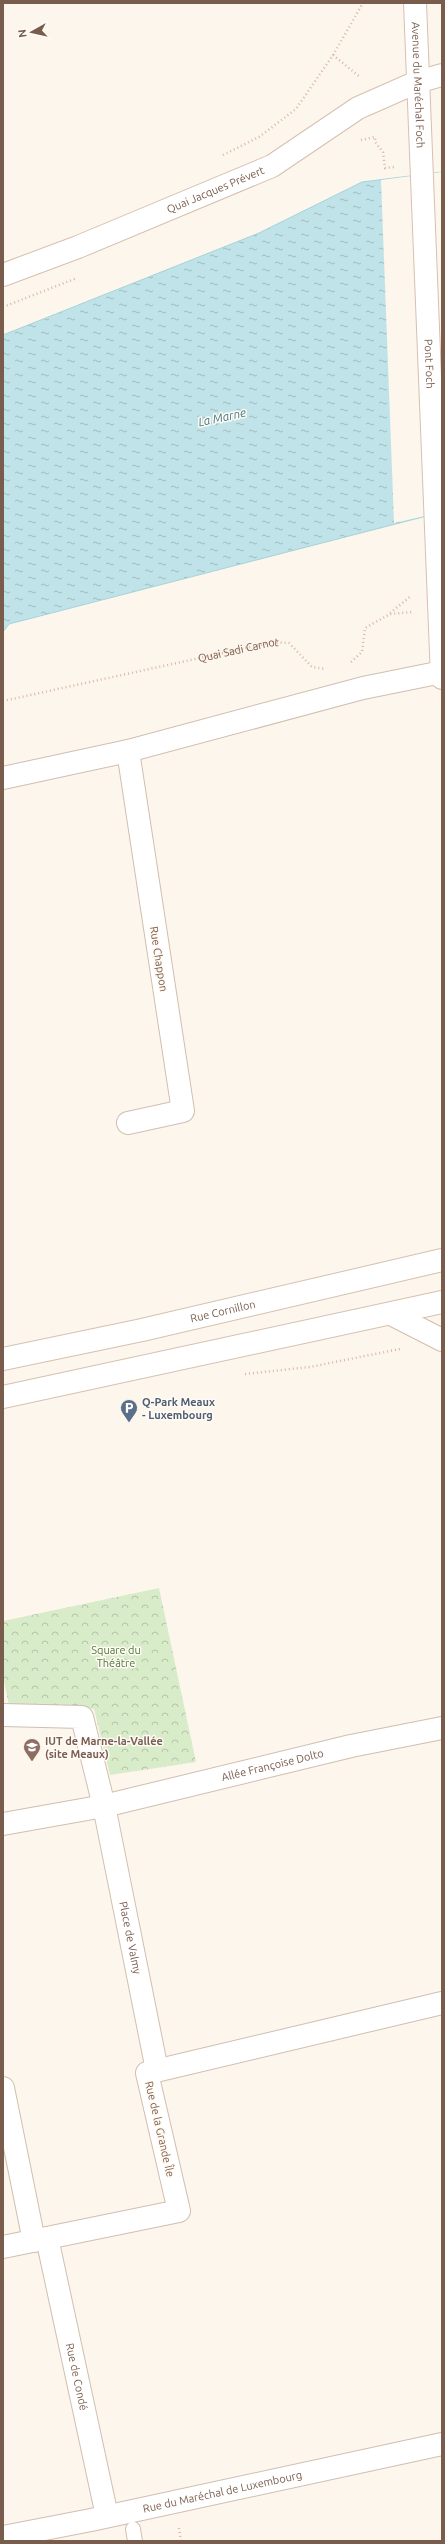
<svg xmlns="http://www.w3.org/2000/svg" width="445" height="2544" font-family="Ubuntu,sans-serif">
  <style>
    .forest { fill: url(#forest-crowns) }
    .water { fill: url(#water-ripples); stroke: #a5d3da }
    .pier { fill: #fdf6ec }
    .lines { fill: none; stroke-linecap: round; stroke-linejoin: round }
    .lane-casing { stroke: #d1beb0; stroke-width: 16 }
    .street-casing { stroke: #d1beb0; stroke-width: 24 }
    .secondary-casing { stroke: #d6c0b0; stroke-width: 24 }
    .path { stroke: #d9b8a5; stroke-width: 2.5; stroke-dasharray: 1 3; stroke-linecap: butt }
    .lane { stroke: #fff; stroke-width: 14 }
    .street { stroke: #fff; stroke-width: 22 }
    .secondary { stroke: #fff; stroke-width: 22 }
    .labels { text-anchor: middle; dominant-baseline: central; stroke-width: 3; stroke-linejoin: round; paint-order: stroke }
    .street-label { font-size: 11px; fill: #7a5c4d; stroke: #fffaf3 }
    .service-label { font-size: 11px; font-weight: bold; fill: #4e5e75; stroke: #fffaf3; text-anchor: start }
    .park-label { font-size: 11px; fill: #537a41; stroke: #fffaf3 }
    .education-label { font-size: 11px; font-weight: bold; fill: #785e54; stroke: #fffaf3; text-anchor: start }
    .water-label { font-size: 12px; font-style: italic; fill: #437c86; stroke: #fffaf3 }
  </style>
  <defs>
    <pattern id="forest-crowns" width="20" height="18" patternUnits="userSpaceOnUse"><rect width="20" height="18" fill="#d8ecc9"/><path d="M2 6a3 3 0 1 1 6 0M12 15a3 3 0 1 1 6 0" fill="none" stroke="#b4c2a5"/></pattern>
    <pattern id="water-ripples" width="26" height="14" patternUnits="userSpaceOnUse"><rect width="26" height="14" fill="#bfe3e8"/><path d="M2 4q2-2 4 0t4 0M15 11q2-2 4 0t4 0" fill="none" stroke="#a0bbbe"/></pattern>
  </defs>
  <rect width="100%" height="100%" fill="#fdf6ec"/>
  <!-- forest -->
  <polygon class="forest" points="159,1588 196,1762 110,1775 94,1709 9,1705 3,1676 3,1621"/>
  <!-- water -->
  <polygon class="water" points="442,172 442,512 9,624 3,632 3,335 259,233 362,182"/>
  <!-- pier -->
  <polygon class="pier" points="442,172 442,512 394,523 381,180"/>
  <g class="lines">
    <defs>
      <polyline id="lane" points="133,2529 135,2541"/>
      <g id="street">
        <polyline points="417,82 442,75"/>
        <polyline points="3,778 128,751 363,688 442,672"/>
        <polyline points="128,1123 183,1111 128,751"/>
        <polyline points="391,1314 442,1340"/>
        <path id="s2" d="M 3,1715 L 82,1717 L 104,1806 L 157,2070"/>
        <path id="s3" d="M 3,1824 L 104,1806 L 351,1746 L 442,1728"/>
        <polyline points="3,2088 34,2241"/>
        <path id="s4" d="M 47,2238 L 107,2516"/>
        <polyline points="3,2247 179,2211 147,2073 442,2003"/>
        <path id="s5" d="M 3,2537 L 91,2520 L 442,2444"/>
      </g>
      <g id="secondary">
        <path id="s6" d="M 415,3 L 442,678"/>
        <path id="s7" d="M 3,275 L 78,247 L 272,166 L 358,108 L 417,82"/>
        <path id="s8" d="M 3,1359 L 142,1330 L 442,1260"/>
        <polyline points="3,1397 442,1302"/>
      </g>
    </defs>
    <!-- lane casing -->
    <use href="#lane" class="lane-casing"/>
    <!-- street casing -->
    <use href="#street" class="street-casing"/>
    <!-- secondary casing -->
    <use href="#secondary" class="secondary-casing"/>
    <!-- path -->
    <g class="path">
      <polyline points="333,55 360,77"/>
      <polyline points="361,140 375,137 375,142 383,152 385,168 394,167"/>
      <polyline points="223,155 259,137 296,109 333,55 363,3"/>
      <polyline points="3,307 77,278"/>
      <polyline points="390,613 411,596"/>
      <polyline points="351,662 362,652 365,628 390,614 413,612"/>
      <path id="s1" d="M 3,701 L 273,642 L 289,643 L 312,667 L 326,669"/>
      <polyline points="245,1374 310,1367 400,1349"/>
      <polyline points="179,2528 181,2541"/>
    </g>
    <!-- lane -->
    <use href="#lane" class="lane"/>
    <!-- street -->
    <use href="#street" class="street"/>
    <!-- secondary -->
    <use href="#secondary" class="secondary"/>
  </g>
  <!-- icons -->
  <defs>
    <symbol id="parking-pin" viewBox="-11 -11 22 30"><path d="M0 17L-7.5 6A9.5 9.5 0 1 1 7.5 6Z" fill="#5c6f8a" stroke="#fffaf3"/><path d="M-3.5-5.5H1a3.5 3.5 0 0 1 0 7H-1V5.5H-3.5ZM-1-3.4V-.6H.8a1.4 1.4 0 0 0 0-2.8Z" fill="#fff"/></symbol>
    <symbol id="university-pin" viewBox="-11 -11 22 30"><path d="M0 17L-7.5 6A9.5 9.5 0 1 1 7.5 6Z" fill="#8d6e63" stroke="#fffaf3"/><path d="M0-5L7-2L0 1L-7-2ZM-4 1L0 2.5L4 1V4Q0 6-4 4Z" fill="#fff"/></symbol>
  </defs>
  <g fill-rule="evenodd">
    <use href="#parking-pin" x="119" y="1398" width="20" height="27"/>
    <use href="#university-pin" x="22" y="1737" width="20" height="27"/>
  </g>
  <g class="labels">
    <!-- street labels -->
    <g class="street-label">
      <text stroke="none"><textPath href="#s6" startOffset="82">Avenue du Maréchal Foch</textPath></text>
      <text stroke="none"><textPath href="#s7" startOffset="229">Quai Jacques Prévert</textPath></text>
      <text stroke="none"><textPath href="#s6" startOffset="361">Pont Foch</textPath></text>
      <text stroke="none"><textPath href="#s1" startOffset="241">Quai Sadi Carnot</textPath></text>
      <text transform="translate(159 959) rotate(81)">Rue Chappon</text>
      <text stroke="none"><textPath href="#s8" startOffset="225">Rue Cornillon</textPath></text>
      <text stroke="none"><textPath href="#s3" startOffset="276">Allée Françoise Dolto</textPath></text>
      <text stroke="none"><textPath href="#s2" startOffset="305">Place de Valmy</textPath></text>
      <text transform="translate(160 2129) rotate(77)">Rue de la Grande Île</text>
      <text stroke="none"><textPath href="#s4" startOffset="142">Rue de Condé</textPath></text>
      <text stroke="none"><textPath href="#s5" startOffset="224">Rue du Maréchal de Luxembourg</textPath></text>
    </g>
    <!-- service labels -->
    <g class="service-label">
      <text x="142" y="1402">Q-Park Meaux<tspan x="142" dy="13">- Luxembourg</tspan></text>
    </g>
    <!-- park labels -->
    <g class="park-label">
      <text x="116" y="1650">Square du<tspan x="116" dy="13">Théâtre</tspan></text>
    </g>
    <!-- education labels -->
    <g class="education-label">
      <text x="45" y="1741">IUT de Marne-la-Vallée<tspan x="45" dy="13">(site Meaux)</tspan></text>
    </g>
    <!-- water labels -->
    <g class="water-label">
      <text transform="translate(222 417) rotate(-12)">La Marne</text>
    </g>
  </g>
  <!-- border -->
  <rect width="445" height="2544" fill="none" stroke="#7a5c4d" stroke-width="8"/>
  <!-- north arrow -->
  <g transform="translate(32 32) rotate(262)" stroke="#fffaf3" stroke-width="3" paint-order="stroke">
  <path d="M0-3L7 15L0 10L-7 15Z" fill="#7a5c4d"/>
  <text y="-6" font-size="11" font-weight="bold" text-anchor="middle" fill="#7a5c4d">N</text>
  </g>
</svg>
